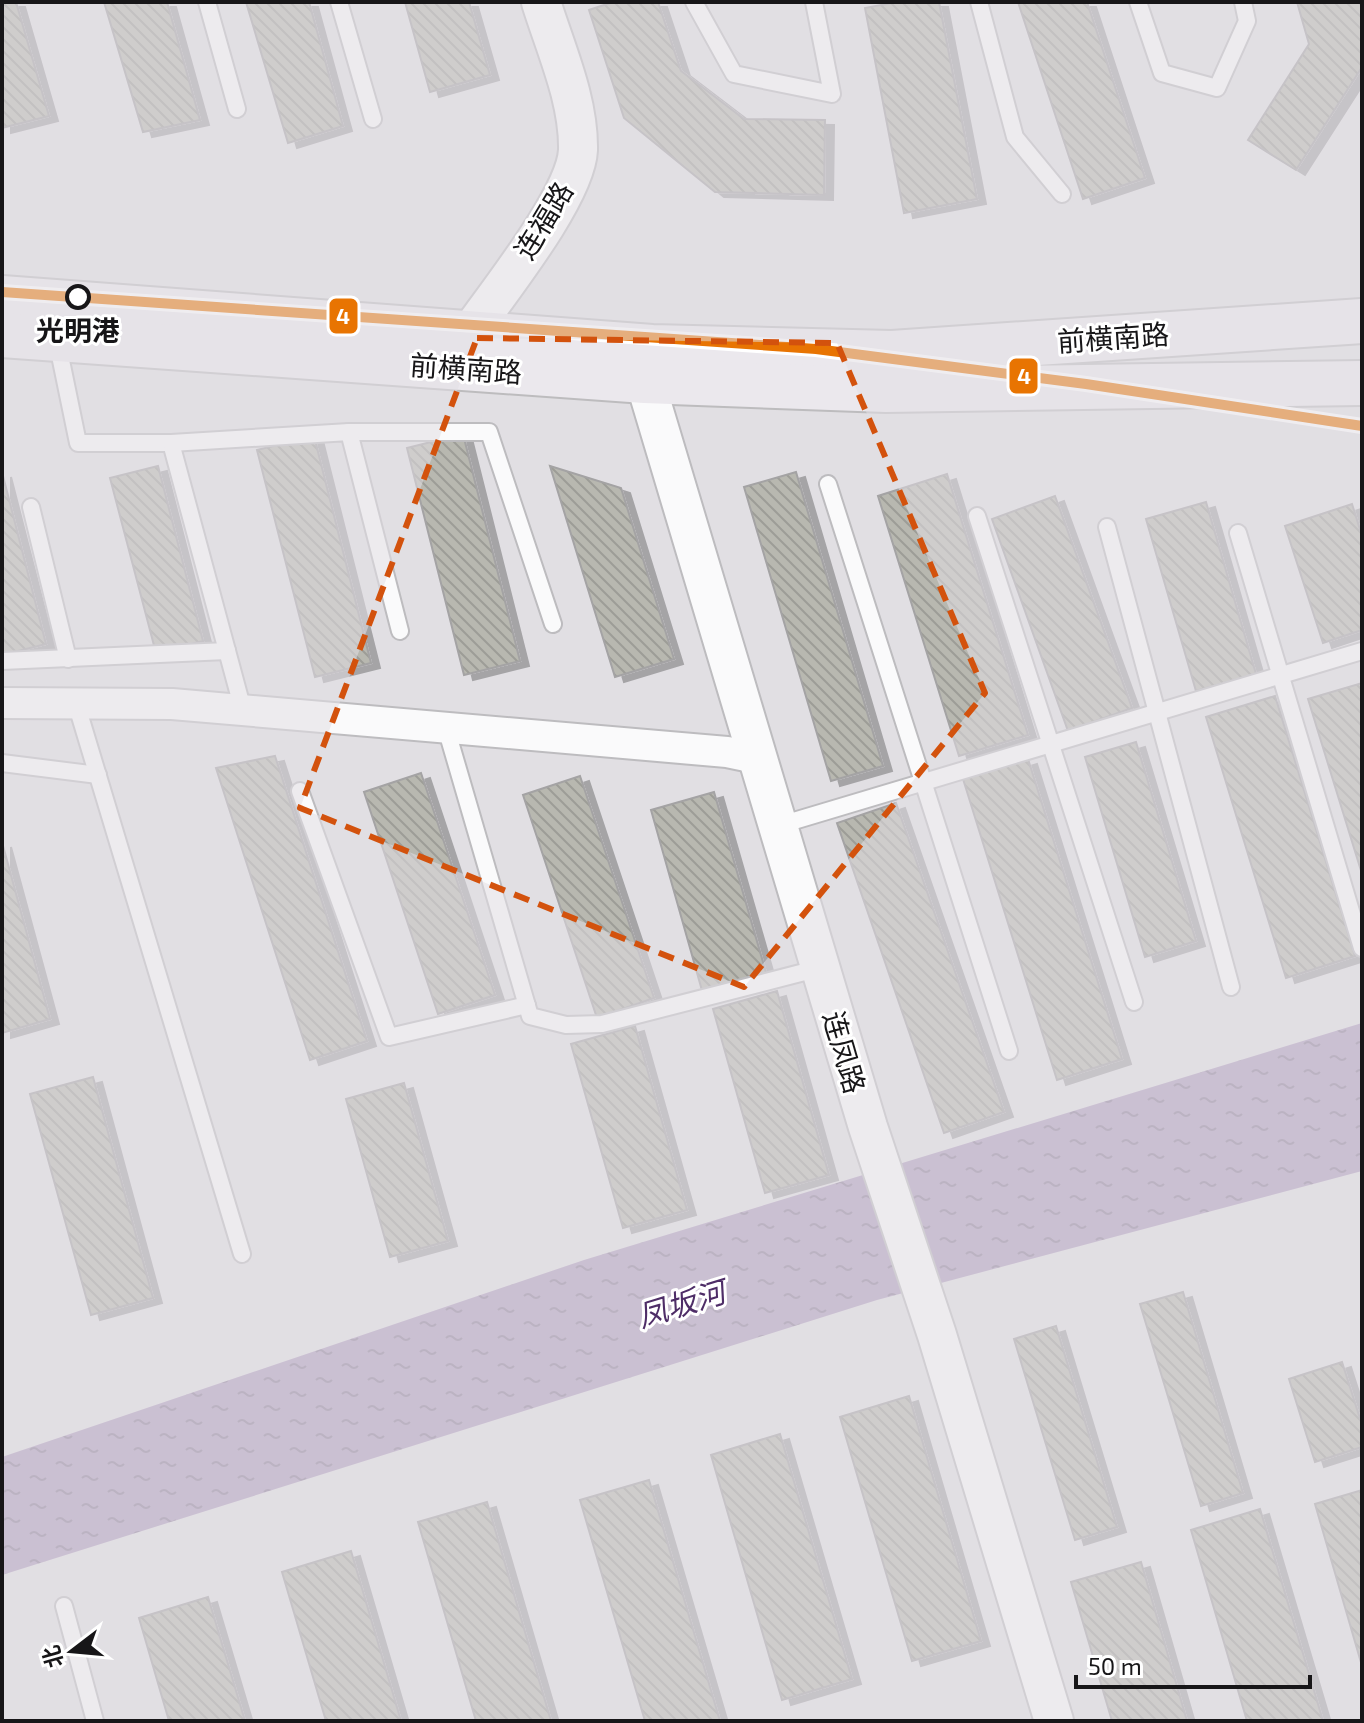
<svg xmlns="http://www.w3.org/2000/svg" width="1364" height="1723" font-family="'Exo 2','Noto Sans SC',sans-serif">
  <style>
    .water { fill: url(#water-ripples) }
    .building { fill: url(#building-back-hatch); stroke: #a4a3a4; stroke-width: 2; filter: url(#shadow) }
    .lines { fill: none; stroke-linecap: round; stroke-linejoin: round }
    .service-casing { stroke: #bdbcbf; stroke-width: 20 }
    .minor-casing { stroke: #bdbcbf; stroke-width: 34 }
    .tertiary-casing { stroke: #bdbcbf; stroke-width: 42 }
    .primary-casing { stroke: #bdbcbe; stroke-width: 48 }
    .service { stroke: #fafafb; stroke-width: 16 }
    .minor { stroke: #fafafb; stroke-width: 30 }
    .tertiary { stroke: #fafafb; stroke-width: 38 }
    .primary { stroke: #ebe8ed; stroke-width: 44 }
    .metro-1-casing { stroke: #fff; stroke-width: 16 }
    .metro-1 { stroke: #e87402; stroke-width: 10 }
    .marked { fill: none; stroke: #d3520d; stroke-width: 6; stroke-dasharray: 16 10; stroke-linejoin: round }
    .stop-dot { fill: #fff; stroke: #171618; stroke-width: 4 }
    .labels { text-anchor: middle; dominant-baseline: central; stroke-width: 6; stroke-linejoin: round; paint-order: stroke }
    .street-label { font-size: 28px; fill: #171618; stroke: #fff }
    .stop-label { font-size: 28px; font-weight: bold; fill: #171618; stroke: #fff }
    .water-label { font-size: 30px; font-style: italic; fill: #4e2d67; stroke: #fff }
    .line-badge { stroke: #fff; stroke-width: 3 }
    .badge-label { font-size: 22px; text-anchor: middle; font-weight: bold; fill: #fff }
  </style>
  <defs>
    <pattern id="water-ripples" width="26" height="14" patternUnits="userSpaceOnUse" patternTransform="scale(2)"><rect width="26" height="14" fill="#ae9cbd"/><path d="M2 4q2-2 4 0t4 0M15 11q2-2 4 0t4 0" fill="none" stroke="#8d7e99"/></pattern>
    <pattern id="building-back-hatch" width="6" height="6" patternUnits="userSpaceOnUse" patternTransform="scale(2)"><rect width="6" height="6" fill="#b8b8b0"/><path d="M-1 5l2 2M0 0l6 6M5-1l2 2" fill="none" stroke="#9d9d97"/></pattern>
    <filter id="shadow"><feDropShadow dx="9" dy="5" stdDeviation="0" flood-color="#0004"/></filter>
  </defs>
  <rect width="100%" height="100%" fill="#e1dfe3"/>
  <!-- water -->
  <polygon class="water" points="1362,1023 1362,1171 877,1300 2,1575 2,1457 584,1260"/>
  <!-- building -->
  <g class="building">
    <polygon points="2,2 16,2 49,116 2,128"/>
    <polygon points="104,2 167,2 200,120 143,132"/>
    <polygon points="246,2 309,2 343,126 288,143"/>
    <polygon points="405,2 469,2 490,75 430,92"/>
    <polygon points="613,2 658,2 681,71 744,119 825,120 824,195 715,192 624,118 589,10"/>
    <polygon points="897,2 939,2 977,199 904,213 865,8"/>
    <polygon points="1018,2 1087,2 1145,178 1083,199"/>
    <polygon points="1297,2 1362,2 1362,67 1296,170 1248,140 1309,44"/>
    <polygon points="463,434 520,661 464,675 407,448"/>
    <polygon points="314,436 371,663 315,677 257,450"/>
    <polygon points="158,466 203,641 156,653 110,478"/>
    <polygon points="550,466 621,488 674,659 615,677"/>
    <polygon points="2,472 46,644 2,655"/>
    <polygon points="796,472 883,766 831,781 744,487"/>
    <polygon points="947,474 1028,735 959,756 878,496"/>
    <polygon points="1055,496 1132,708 1068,731 992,519"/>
    <polygon points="1206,502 1256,674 1196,691 1146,519"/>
    <polygon points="1352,504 1362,536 1362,630 1323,643 1285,526"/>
    <polygon points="1362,683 1362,874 1308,699"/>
    <polygon points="1275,696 1355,956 1286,978 1206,717"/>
    <polygon points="1136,742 1196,941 1145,957 1085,757"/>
    <polygon points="275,756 367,1041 310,1060 216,768"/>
    <polygon points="1028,759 1122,1059 1057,1080 963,779"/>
    <polygon points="421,773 495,995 438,1014 364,792"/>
    <polygon points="580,776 654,998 597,1018 523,795"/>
    <polygon points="714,792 767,976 703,994 651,810"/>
    <polygon points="896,803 1004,1112 944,1133 837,823"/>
    <polygon points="2,842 50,1019 2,1033"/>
    <polygon points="777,991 829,1175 765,1193 713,1009"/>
    <polygon points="635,1026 687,1210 623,1228 571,1044"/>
    <polygon points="93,1077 153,1298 91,1315 30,1094"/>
    <polygon points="404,1083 448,1241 390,1257 346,1099"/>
    <polygon points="1183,1292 1243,1493 1201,1506 1140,1304"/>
    <polygon points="1056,1326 1117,1527 1075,1540 1014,1339"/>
    <polygon points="1342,1362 1362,1425 1362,1447 1315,1462 1289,1379"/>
    <polygon points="909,1396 981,1641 912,1661 840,1417"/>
    <polygon points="780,1434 852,1679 782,1700 711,1455"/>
    <polygon points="649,1480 720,1721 645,1721 580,1500"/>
    <polygon points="1362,1490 1362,1666 1315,1504"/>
    <polygon points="487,1502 551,1721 476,1721 418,1522"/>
    <polygon points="1260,1509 1323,1721 1247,1721 1191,1530"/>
    <polygon points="351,1551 401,1721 326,1721 282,1572"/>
    <polygon points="1141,1562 1187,1721 1112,1721 1071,1582"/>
    <polygon points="208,1597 245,1721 169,1721 139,1618"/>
  </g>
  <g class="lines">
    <defs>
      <g id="service">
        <polyline points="207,2 237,109"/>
        <polyline points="339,2 373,119"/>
        <polyline points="694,2 734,74 832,94 814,2"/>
        <polyline points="979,2 1015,137 1062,194"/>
        <polyline points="1138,2 1162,73 1217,88 1247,21 1243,2"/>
        <polyline points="57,341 78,443 171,443 243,710"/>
        <polyline points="349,432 489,432 553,624"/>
        <polyline points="171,443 349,432 400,631"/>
        <polyline points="828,484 1009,1051"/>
        <polyline points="31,507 68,659"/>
        <polyline points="977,516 1134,1002"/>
        <polyline points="1107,527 1231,987"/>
        <polyline points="1238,533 1362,948"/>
        <polyline points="2,661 227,651"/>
        <polyline points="76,703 242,1254"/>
        <polyline points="446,728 530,1016 566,1025 602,1024 820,968"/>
        <polyline points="2,763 98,775"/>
        <polyline points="300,791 389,1037 527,1005"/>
        <polyline points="777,826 1362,651"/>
        <polyline points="64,1606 95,1721"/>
      </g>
      <polyline id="minor" points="2,703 172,704 727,752 756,758"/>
      <g id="tertiary">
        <path d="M 469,334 C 497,294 576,196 578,150 C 579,100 556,50 541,2"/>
        <polyline points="645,381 868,1127 937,1335 1054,1721"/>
      </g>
      <g id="primary">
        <polyline points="2,298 652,347 892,353 1362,321"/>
        <polyline points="2,335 645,381 886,390 1362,383"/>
      </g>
    </defs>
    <!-- service casing -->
    <use href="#service" class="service-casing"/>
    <!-- minor casing -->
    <use href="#minor" class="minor-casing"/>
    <!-- tertiary casing -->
    <use href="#tertiary" class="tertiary-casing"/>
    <!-- primary casing -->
    <use href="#primary" class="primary-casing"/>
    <!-- service -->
    <use href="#service" class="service"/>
    <!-- minor -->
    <use href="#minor" class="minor"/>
    <!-- tertiary -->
    <use href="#tertiary" class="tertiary"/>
    <!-- primary -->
    <use href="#primary" class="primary"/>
    <defs>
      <polyline id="metro-1" points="2,292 816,349 1086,384 1362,426"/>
    </defs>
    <!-- metro-1 casing -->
    <use href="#metro-1" class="metro-1-casing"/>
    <!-- metro-1 -->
    <use href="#metro-1" class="metro-1"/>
  </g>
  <!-- marked area -->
  <path d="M0 0H1364V1723H0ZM 477,338 L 837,343 L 985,693 L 744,987 L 300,808 Z" fill="#e1dfe3" fill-opacity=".55" fill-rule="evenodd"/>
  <path class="marked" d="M 477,338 L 837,343 L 985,693 L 744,987 L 300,808 Z"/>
  <!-- markers -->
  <circle class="stop-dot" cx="78" cy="297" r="11"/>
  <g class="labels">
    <!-- street labels -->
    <g class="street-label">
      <text transform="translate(543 220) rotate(-59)">连福路</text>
      <text transform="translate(1113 337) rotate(-4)">前横南路</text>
      <text transform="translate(466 368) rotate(4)">前横南路</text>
      <text transform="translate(845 1052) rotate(74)">连凤路</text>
    </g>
    <!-- stop labels -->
    <g class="stop-label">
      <text x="78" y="330">光明港</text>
    </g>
    <!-- water labels -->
    <g class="water-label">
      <text transform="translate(681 1303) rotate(-17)">凤坂河</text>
    </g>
  </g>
  <g class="line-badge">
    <rect x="328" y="297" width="31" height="38" rx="8" fill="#e87402"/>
    <rect x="1008" y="357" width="31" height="38" rx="8" fill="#e87402"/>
  </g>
  <g class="badge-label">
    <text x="343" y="324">4</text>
    <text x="1024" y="384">4</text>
  </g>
  <!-- border -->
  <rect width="1364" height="1723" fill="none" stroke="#171618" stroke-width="8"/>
  <!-- north arrow -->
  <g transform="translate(72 1651) rotate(254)" stroke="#ffffff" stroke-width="6" paint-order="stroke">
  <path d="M0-6L14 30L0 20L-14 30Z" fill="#171618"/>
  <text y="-12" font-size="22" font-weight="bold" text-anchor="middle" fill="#171618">北</text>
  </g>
  <!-- scale -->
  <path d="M1076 1675v12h234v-12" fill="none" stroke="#171618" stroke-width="4"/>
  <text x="1088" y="1675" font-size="24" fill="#171618" stroke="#ffffff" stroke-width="6" paint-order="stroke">50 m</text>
</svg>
